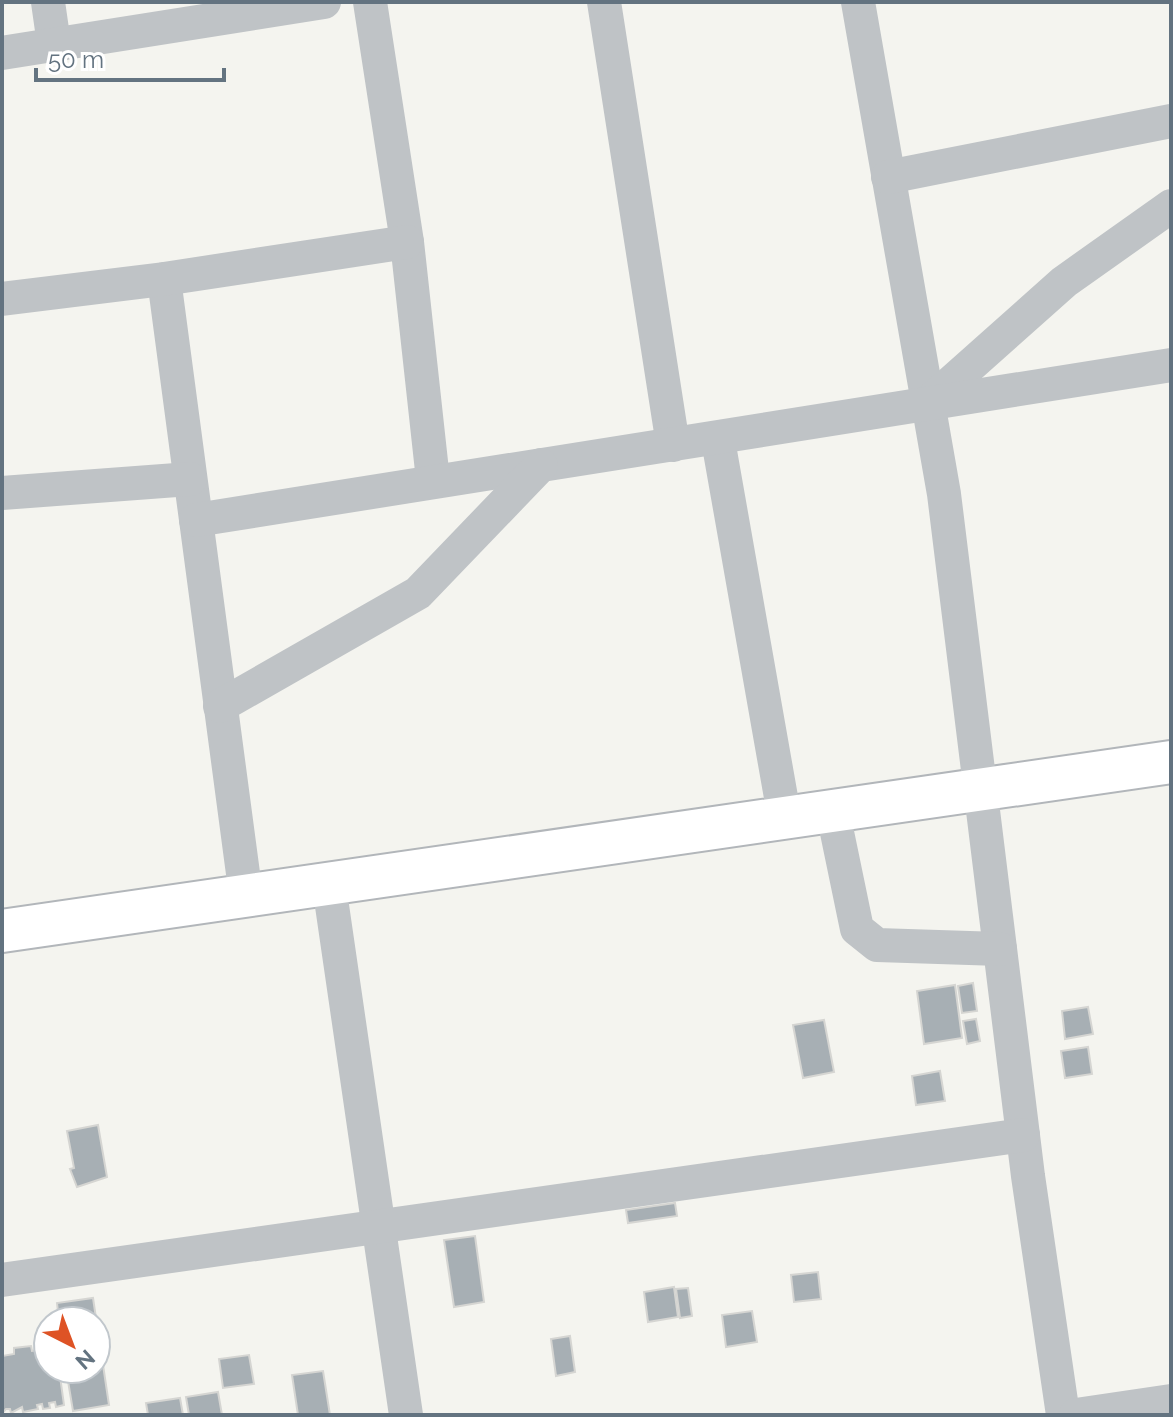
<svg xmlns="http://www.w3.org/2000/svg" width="1173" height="1417" font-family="Raleway,sans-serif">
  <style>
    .building { fill: #a7afb4; stroke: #d5d5d2; stroke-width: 2 }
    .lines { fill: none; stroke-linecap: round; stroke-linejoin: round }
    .major-casing { stroke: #b2b6ba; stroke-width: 46 }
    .minor { stroke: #bfc3c6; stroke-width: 34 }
    .major { stroke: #fff; stroke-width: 42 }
  </style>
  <rect width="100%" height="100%" fill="#f4f4ef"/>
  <!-- building -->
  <g class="building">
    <polygon points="973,983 977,1011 962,1013 958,986"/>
    <polygon points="955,985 962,1038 924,1044 917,991"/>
    <polygon points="1088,1007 1093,1034 1065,1039 1062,1011"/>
    <polygon points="976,1019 980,1041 967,1044 963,1021"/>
    <polygon points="824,1020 834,1072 803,1078 793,1025"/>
    <polygon points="1088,1047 1092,1074 1065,1078 1061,1051"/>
    <polygon points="940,1071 945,1101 916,1105 912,1076"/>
    <polygon points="98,1125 107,1177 77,1187 70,1169 74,1168 67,1131"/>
    <polygon points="675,1203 677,1216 628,1223 626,1210"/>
    <polygon points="475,1236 484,1302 454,1307 444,1240"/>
    <polygon points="818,1272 821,1299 794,1302 791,1275"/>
    <polygon points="674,1287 678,1317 648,1322 644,1292"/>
    <polygon points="688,1288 692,1316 680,1318 676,1289"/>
    <polygon points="93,1298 109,1405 73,1411 66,1369 96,1369 96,1321 59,1321 57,1303"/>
    <polygon points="752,1311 757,1342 726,1347 722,1315"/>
    <polygon points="570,1336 575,1372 556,1376 551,1339"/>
    <polygon points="31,1346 32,1351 48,1349 48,1369 59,1369 64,1405 56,1407 55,1402 49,1403 50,1408 43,1409 42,1404 37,1405 38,1409 23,1412 22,1407 11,1413 10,1409 6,1409 2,1414 2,1356 14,1354 14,1348"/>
    <polygon points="249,1355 254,1384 223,1388 219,1359"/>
    <polygon points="323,1371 330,1415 298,1415 292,1375"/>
    <polygon points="218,1392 222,1415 189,1415 186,1397"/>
    <polygon points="180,1398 183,1415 148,1415 146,1403"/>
  </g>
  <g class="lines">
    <defs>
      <polyline id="major" points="2,931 1171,762"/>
    </defs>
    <!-- major casing -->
    <use href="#major" class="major-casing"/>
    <!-- minor -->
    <g class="minor">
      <polyline points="48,2 54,44"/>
      <polyline points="370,2 407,242 433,480"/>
      <polyline points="604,2 673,445"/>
      <polyline points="858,2 944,494 1028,1176 1063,1415"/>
      <polyline points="2,53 324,2"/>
      <polyline points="888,177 1171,121"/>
      <polyline points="164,279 246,896"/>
      <polyline points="2,299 164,279 407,242"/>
      <polyline points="927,404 1064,282 1171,206"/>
      <polyline points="718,440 785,820"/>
      <polyline points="2,493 190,479"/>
      <polyline points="196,520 1171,365"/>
      <polyline points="220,706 418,593 541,465"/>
      <polyline points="833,813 857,929 877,945 1000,949"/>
      <polyline points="329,885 406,1415"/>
      <polyline points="2,1280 1023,1135"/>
      <polyline points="1076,1415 1171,1401"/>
    </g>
    <!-- major -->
    <use href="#major" class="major"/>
  </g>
  <!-- border -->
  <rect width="1173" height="1417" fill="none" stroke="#637380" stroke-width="8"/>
  <!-- north arrow -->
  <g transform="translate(72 1345) rotate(138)"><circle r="38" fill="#ffffff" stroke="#c1c7cc" stroke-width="2"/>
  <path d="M0-6L14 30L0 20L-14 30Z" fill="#de5325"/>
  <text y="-12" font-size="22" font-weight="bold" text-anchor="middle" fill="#637380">N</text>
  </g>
  <!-- scale -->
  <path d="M36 68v12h188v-12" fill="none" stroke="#637380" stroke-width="4"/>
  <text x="48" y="68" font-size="24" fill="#637380" stroke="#ffffff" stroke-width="6" paint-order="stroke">50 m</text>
</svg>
